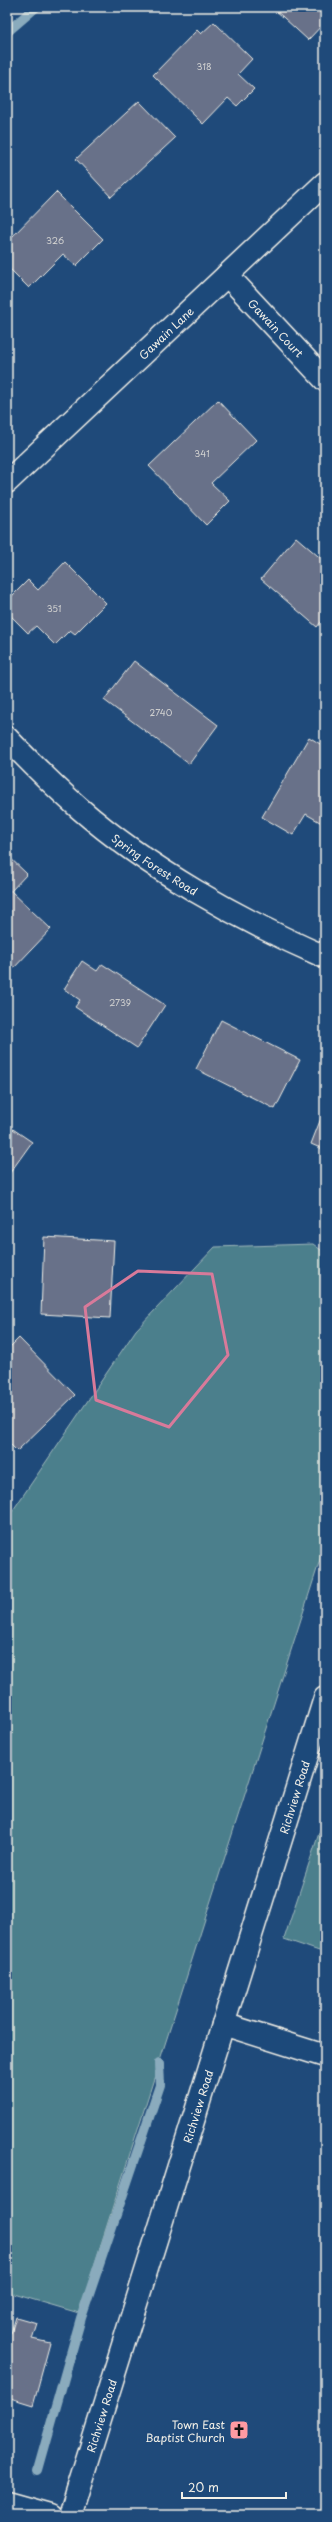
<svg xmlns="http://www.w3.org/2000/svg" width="332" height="2522" font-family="'Playpen Sans',sans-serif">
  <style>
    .green { fill: #4b7f8c; stroke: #a0b8ba }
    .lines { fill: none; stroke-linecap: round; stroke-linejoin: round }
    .stream { stroke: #8aabbd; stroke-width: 10 }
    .building { fill: #687189; stroke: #f4f1e8 }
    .street-casing { stroke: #f4f1e8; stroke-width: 25 }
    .secondary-casing { stroke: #f4f1e8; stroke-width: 25 }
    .street { stroke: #1f4a7a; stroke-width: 22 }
    .secondary { stroke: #1f4a7a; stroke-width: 22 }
    .marked { fill: none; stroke: #d87a9a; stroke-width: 3; stroke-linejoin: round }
    .labels { text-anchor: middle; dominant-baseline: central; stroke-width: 4; stroke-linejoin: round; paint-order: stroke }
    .number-label { font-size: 9px; fill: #d1d1d0 }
    .street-label { font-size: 11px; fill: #f4f1e8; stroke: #1f4a7a }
    .poi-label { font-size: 11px; fill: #f4f1e8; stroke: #1f4a7a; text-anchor: end }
  </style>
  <rect width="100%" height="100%" fill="#1f4a7a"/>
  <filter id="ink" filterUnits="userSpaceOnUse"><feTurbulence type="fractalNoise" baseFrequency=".025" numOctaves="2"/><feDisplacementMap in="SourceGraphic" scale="8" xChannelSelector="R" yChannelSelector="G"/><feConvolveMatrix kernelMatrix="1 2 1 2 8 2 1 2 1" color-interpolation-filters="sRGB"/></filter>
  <g filter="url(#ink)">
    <!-- green -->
    <g class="green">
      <polygon points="313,1244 325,1253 325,1544 79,2313 7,2292 7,1519 136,1330 215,1247"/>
      <polygon points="325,1815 325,1953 284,1939"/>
    </g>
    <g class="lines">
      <!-- stream -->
      <g class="stream">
        <polyline points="7,32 36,7"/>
        <polyline points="38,2470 81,2318 160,2085 159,2063"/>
      </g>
    </g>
    <!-- building -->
    <g class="building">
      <polygon points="272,7 325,7 325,22 308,40"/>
      <polygon points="214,22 252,59 238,74 254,89 237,106 228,98 203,124 153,75 197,30 201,34"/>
      <polygon points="139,101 175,138 111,197 76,159"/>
      <polygon points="56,192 103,239 76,266 63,254 29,288 7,266 7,242"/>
      <polygon points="218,400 256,440 211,483 230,501 206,525 149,466"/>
      <polygon points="296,537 325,562 325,617 317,627 261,579"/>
      <polygon points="65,562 106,603 75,634 70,630 55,645 36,626 28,633 7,612 7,601 28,580 38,590"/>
      <polygon points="134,661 218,725 189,764 104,700"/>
      <polygon points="309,737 325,747 325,825 306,814 293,835 262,817"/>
      <polygon points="7,855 27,874 11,891 51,929 12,970 7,965"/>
      <polygon points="82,961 97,971 102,964 165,1005 137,1048 75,1007 80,1000 64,989"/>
      <polygon points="221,1020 300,1060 275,1109 196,1069"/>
      <polygon points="325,1108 325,1150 311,1144"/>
      <polygon points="7,1125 32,1142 7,1177"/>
      <polygon points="44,1237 114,1241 110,1318 41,1314"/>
      <polygon points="19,1338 75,1395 17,1451 7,1441 7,1350"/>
      <polygon points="16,2317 37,2323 32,2339 50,2343 33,2405 7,2397 7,2332 11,2333"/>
    </g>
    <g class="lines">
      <defs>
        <g id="street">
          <path id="s1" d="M 227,275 L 325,380"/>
          <path id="s2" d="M 7,482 L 325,183"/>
          <path id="s3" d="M 7,738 C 30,762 54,786 79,808 C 149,869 240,920 325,957"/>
          <polyline points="223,2024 325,2056"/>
          <polyline points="7,2503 50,2515"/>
        </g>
        <g id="secondary">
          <path id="s4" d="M 70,2515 L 325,1698"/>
        </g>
      </defs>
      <!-- street casing -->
      <use href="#street" class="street-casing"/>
      <!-- secondary casing -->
      <use href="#secondary" class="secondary-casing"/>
      <!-- street -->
      <use href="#street" class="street"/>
      <!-- secondary -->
      <use href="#secondary" class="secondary"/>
    </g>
  </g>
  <!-- marked area -->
  <path class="marked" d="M 138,1271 L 212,1274 L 228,1355 L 169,1427 L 96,1400 L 85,1307 Z"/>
  <!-- icons -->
  <defs>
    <symbol id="church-square" viewBox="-11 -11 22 22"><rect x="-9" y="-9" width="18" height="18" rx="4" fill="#ff9aa2" stroke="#1f4a7a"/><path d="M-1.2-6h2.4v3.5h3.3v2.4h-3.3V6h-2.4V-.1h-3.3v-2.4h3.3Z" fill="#111"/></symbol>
  </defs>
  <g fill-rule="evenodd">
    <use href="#church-square" x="228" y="2419" width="22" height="22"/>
  </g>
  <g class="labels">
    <!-- number labels -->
    <g class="number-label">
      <text x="204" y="66">318</text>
      <text x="55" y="240">326</text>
      <text x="202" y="453">341</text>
      <text x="54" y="608">351</text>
      <text x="161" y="712">2740</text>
      <text x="120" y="1002">2739</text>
    </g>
    <!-- street labels -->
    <g class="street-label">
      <text stroke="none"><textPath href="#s1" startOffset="72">Gawain Court</textPath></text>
      <text stroke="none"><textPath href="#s2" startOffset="218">Gawain Lane</textPath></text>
      <text stroke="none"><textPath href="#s3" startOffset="195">Spring Forest Road</textPath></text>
      <text stroke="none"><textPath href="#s4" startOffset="752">Richview Road</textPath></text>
      <text stroke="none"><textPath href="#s4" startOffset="428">Richview Road</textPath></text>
      <text stroke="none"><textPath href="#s4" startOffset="104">Richview Road</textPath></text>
    </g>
    <!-- poi labels -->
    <g class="poi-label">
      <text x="225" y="2424">Town East<tspan x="225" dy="13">Baptist Church</tspan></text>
    </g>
  </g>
  <!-- margin -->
  <rect width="332" height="2522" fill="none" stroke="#1f4a7a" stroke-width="24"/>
  <rect x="12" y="12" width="308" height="2498" fill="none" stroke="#f4f1e8" stroke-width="1.5" filter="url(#ink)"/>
  <!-- scale -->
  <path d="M182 2492v6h104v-6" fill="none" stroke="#f4f1e8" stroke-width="2"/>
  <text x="188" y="2492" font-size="12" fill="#f4f1e8" stroke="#1f4a7a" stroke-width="3" paint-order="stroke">20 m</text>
</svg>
